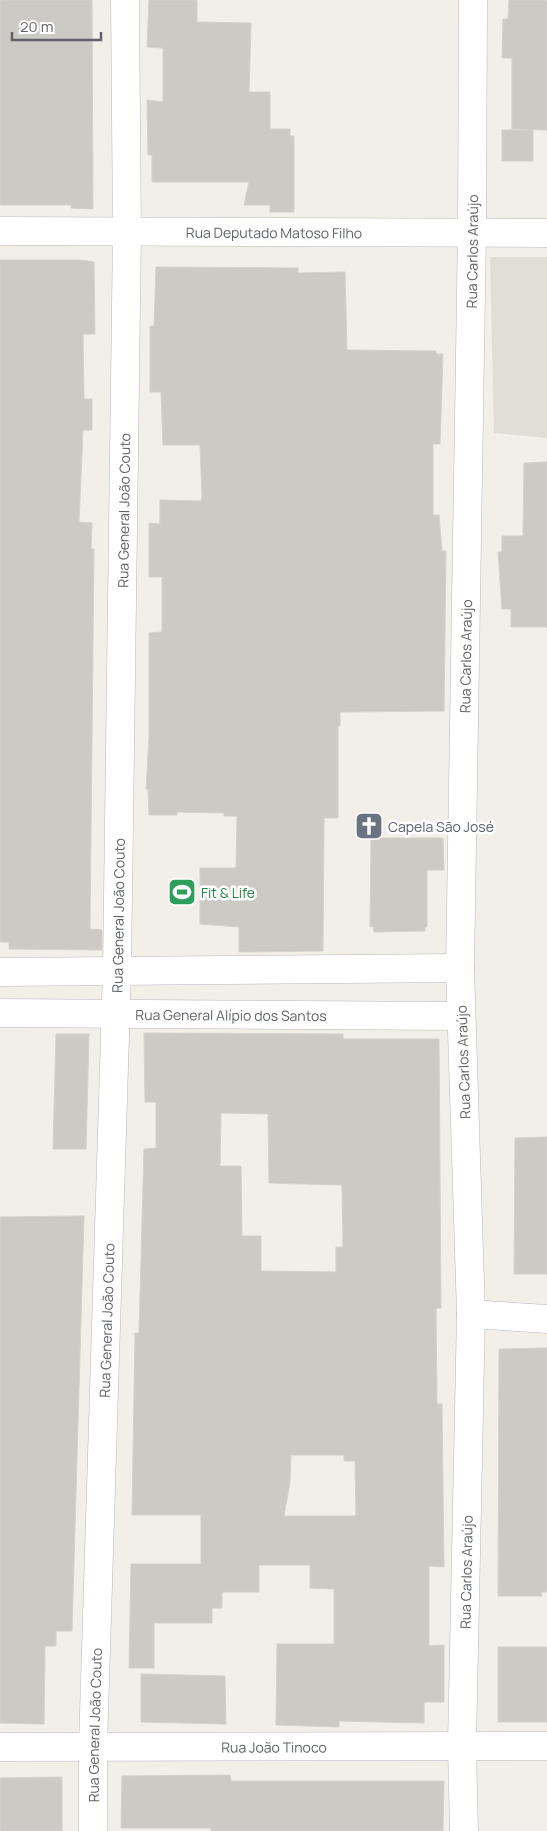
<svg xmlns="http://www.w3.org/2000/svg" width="547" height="1831" font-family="Manrope,sans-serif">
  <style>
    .education { fill: #e1ded6 }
    .building { fill: #cccac5; stroke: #d6d1c6; fill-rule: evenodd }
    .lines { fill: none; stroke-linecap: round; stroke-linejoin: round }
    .minor-casing { stroke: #b5b8bc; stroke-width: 29 }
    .tertiary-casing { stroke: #b5b8bc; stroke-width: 29 }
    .minor { stroke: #fff; stroke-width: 28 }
    .tertiary { stroke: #fff; stroke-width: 28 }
    .labels { text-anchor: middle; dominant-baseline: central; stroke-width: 5; stroke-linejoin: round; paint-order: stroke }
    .street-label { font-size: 14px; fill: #5f6368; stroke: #fff }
    .worship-label { font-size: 14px; fill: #5b616d; stroke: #fff; text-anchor: start }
    .leisure-label { font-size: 14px; fill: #27864d; stroke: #fff; text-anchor: start }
  </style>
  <rect width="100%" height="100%" fill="#f1efe8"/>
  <!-- education -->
  <polygon class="education" points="490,257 547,257 547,438 494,433"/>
  <!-- building -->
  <g class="building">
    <polygon points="0,0 92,0 93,209 71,208 71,205 0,205"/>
    <polygon points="149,0 197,0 197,22 251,23 249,92 270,92 270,129 290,129 290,136 294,136 294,212 270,212 270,205 244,205 249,182 152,182 152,155 148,155 147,100 163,102 163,48 147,47"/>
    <polygon points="509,0 547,0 547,130 512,129 512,58 502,58 503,19 508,19"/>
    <rect x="502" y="130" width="31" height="31"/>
    <polygon points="0,260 81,260 94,262 95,334 83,334 84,399 92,399 92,430 83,430 79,522 92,523 91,549 94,549 90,929 102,930 102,950 9,949 9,942 0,942"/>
    <polygon points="156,267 298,268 298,273 345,272 347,350 436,351 436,354 443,354 440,444 433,444 433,515 439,515 442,551 446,551 444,711 340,712 340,726 338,726 338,818 324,818 323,951 239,952 239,927 200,924 200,868 236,868 237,816 224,816 224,813 177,812 177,815 149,815 148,789 146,789 149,737 149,633 162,632 162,577 149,577 149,523 160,524 160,500 201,501 202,497 200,445 163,445 161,392 150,392 150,326 154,326"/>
    <polygon points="547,462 547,627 511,627 511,609 502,609 498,552 502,552 502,536 523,536 524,463"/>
    <polygon points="371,838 443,838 444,870 427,870 427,927 425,927 425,931 374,932 373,926 370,927"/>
    <path d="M 144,1033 L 343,1034 L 343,1039 L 439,1039 L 441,1308 L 436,1308 L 437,1404 L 442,1404 L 444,1567 L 429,1566 L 429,1646 L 444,1645 L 444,1702 L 424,1702 L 424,1723 L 339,1721 L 339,1727 L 276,1725 L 277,1644 L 334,1644 L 334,1589 L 310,1588 L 310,1565 L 259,1565 L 259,1592 L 222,1592 L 222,1608 L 212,1608 L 212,1623 L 154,1623 L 154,1668 L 129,1668 L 131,1564 L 201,1564 L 201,1515 L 132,1515 L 135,1333 L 139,1333 L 144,1149 L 156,1148 L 156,1102 L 145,1102 ZM 221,1113 L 268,1114 L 269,1183 L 342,1185 L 343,1247 L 336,1247 L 336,1272 L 261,1271 L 261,1236 L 242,1236 L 241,1166 L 220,1166 ZM 291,1455 L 344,1455 L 344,1461 L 355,1461 L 356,1516 L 284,1516 L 290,1482 Z"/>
    <polygon points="56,1034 89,1034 86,1149 53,1149"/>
    <polygon points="547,1137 547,1274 514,1274 515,1138"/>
    <polygon points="84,1216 72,1631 56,1631 56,1646 45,1646 44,1724 0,1723 0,1217"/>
    <polygon points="547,1348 547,1592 541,1592 542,1596 498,1596 499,1349"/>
    <rect x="498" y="1647" width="49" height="75"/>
    <polygon points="141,1674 225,1676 226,1724 141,1722"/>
    <polygon points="230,1775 231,1781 444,1781 443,1831 211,1831 211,1828 121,1828 122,1776"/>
    <polygon points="62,1777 62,1831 0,1831 0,1778"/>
  </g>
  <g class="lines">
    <defs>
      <g id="minor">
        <polyline points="471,1314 547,1319"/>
        <path id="s1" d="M 0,1747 L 547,1746"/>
        <path id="s2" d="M 93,1831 L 93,1746 L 117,970 L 127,233 L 125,0"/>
        <path id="s3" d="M 464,1831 L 462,1745 L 471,1314 L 460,968 L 472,233 L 473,0"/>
      </g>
      <g id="tertiary">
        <path id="s4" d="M 0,231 L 547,233"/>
        <polyline points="0,972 460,968"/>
        <path id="s5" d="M 0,1013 L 461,1016"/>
      </g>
    </defs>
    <!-- minor casing -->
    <use href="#minor" class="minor-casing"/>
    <!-- tertiary casing -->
    <use href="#tertiary" class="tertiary-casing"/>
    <!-- minor -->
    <use href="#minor" class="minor"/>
    <!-- tertiary -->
    <use href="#tertiary" class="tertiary"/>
  </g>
  <!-- icons -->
  <defs>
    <symbol id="church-square" viewBox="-11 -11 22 22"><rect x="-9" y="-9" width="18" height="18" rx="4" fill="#6b7280" stroke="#fff"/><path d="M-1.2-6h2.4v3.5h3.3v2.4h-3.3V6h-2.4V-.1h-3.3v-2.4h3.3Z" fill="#fff"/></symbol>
    <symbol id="stadium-square" viewBox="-11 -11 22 22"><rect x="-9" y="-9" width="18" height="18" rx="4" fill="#2e9e5b" stroke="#fff"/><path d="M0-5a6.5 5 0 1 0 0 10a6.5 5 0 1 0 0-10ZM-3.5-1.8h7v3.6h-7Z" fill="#fff"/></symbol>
  </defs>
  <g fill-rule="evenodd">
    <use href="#church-square" x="353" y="810" width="32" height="32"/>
    <use href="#stadium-square" x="166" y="876" width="32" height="32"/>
  </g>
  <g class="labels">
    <!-- street labels -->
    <g class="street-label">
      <text stroke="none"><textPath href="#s4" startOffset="274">Rua Deputado Matoso Filho</textPath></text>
      <text stroke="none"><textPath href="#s3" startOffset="1580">Rua Carlos Araújo</textPath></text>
      <text stroke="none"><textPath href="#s2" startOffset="1321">Rua General João Couto</textPath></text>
      <text stroke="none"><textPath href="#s3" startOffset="1175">Rua Carlos Araújo</textPath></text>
      <text stroke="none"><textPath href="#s2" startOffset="916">Rua General João Couto</textPath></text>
      <text stroke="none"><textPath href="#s5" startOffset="231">Rua General Alípio dos Santos</textPath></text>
      <text transform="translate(463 1062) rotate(-92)">Rua Carlos Araújo</text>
      <text stroke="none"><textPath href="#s2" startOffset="511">Rua General João Couto</textPath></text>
      <text stroke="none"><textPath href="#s3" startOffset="259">Rua Carlos Araújo</textPath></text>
      <text stroke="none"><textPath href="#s2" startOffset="106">Rua General João Couto</textPath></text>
      <text stroke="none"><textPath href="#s1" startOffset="274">Rua João Tinoco</textPath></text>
    </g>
    <!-- worship labels -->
    <g class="worship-label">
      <text x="388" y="826">Capela São José</text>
    </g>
    <!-- leisure labels -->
    <g class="leisure-label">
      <text x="201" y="892">Fit &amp; Life</text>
    </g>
  </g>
  <!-- scale -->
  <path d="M12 32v8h89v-8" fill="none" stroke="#5f6368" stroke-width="2.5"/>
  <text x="20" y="32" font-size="15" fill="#5f6368" stroke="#ffffff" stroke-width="4" paint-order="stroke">20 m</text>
</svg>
